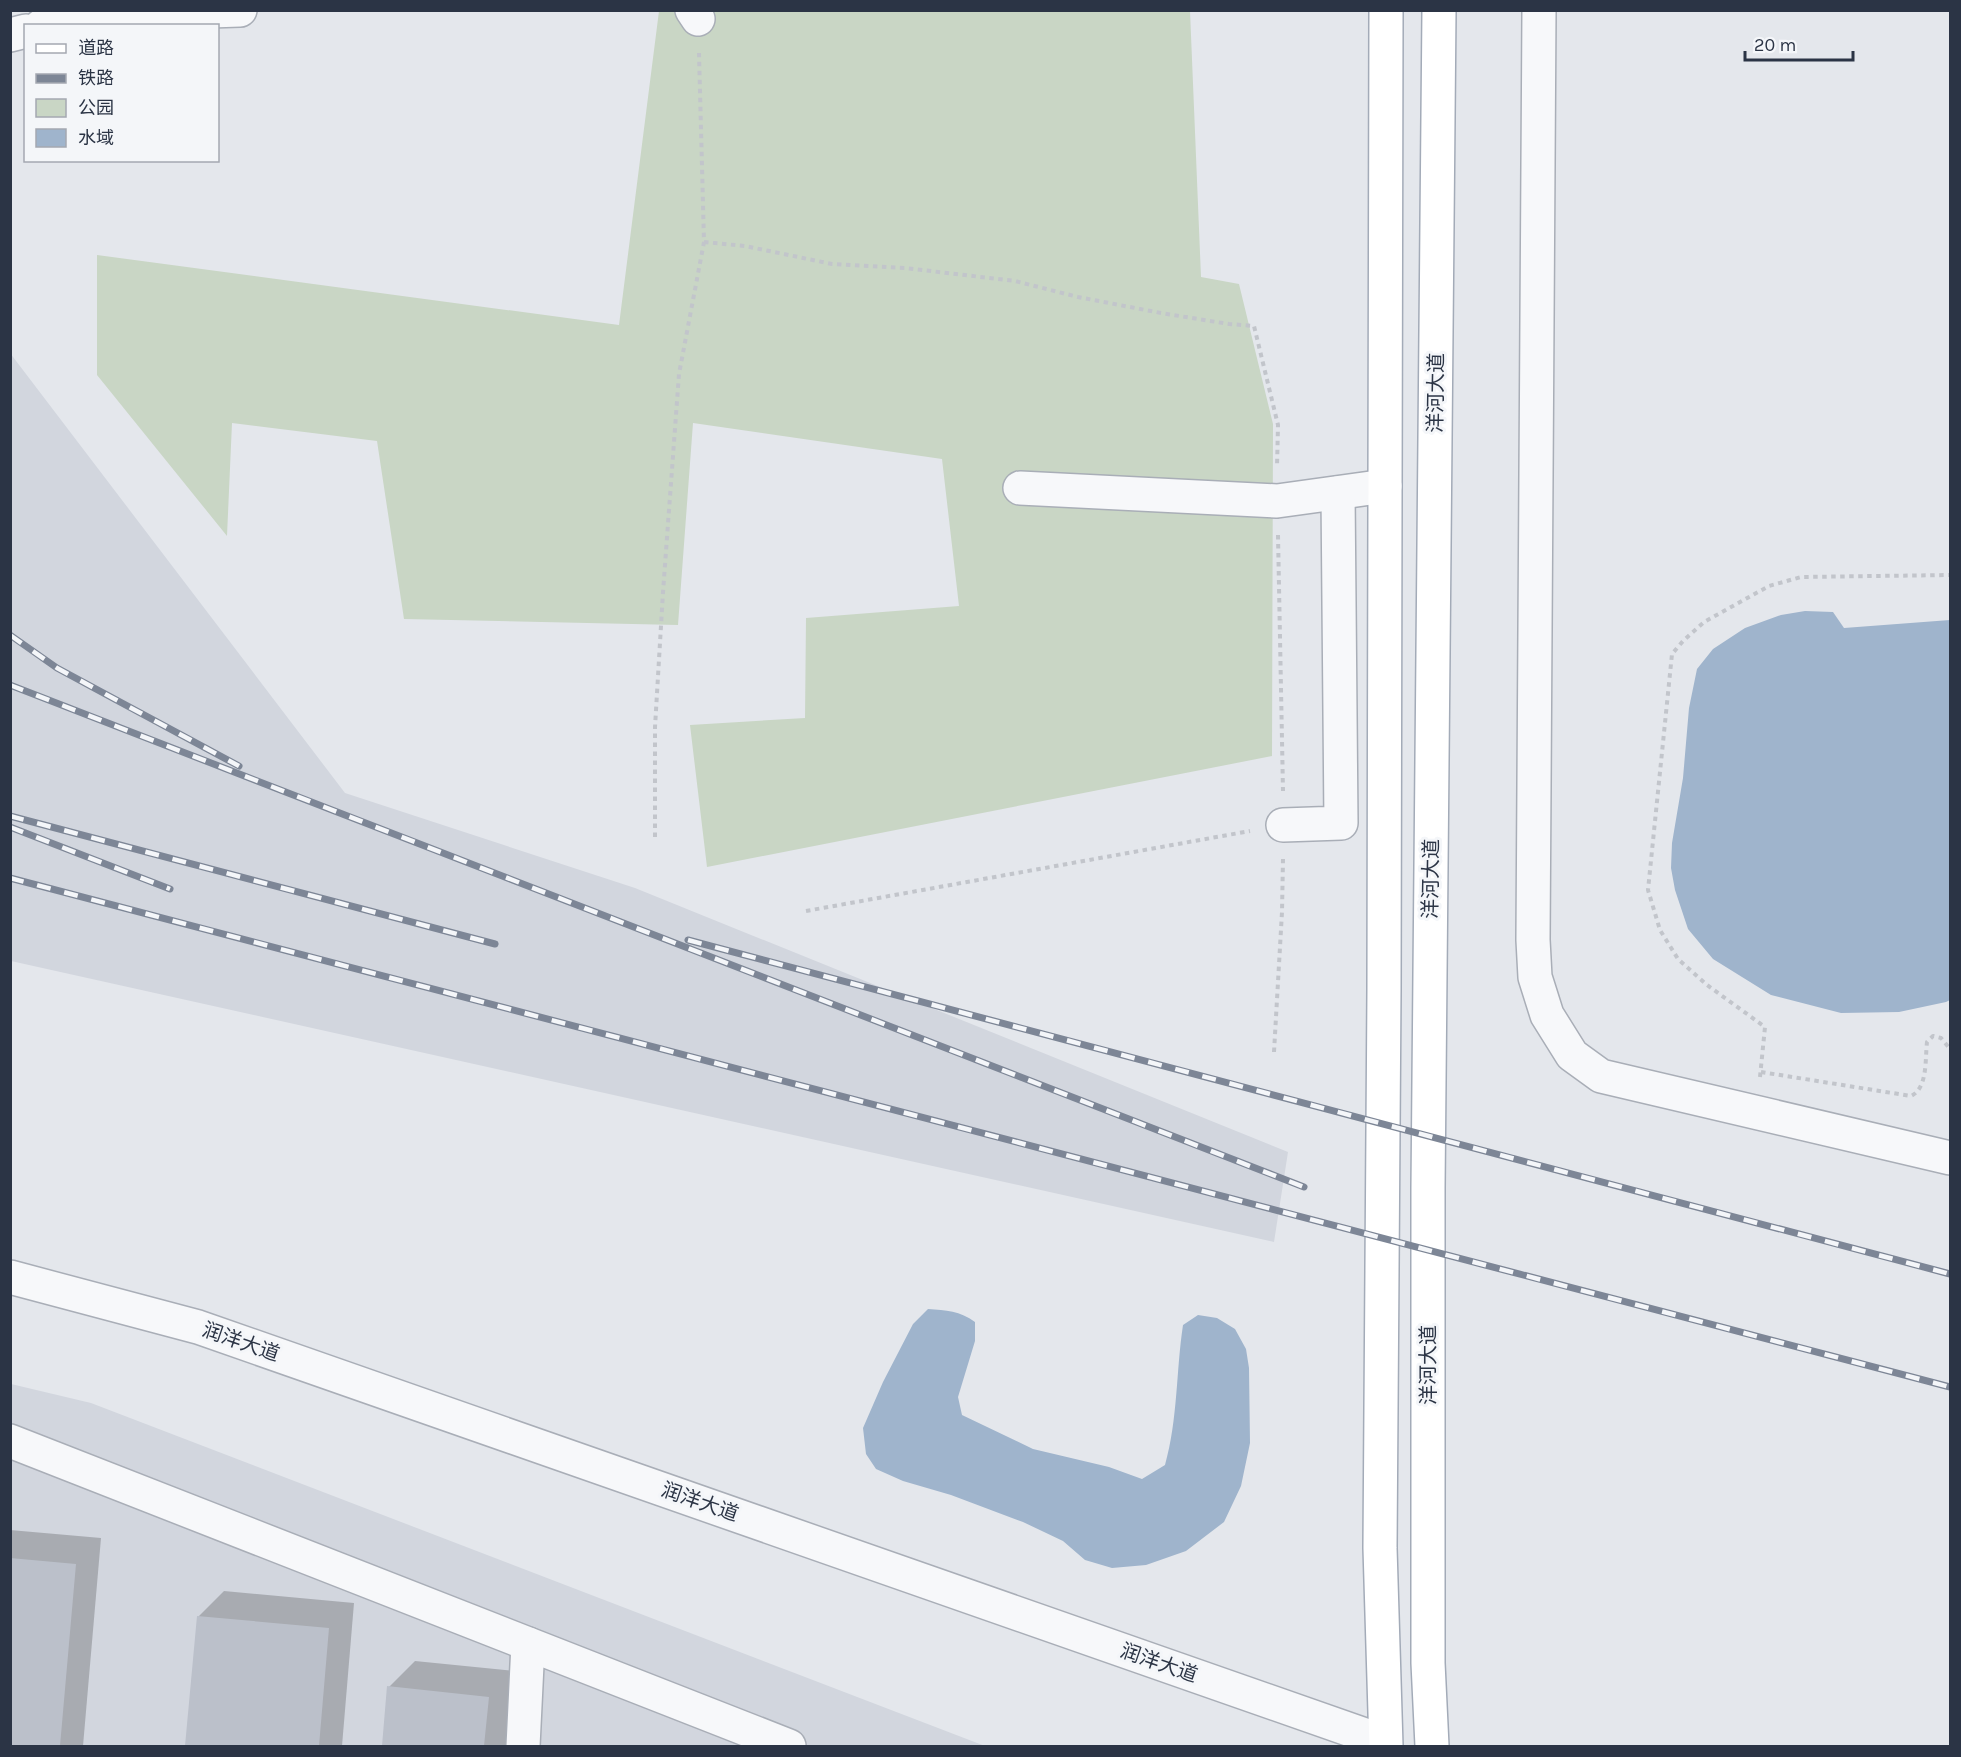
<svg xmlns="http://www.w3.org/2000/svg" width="1961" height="1757" font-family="Karla,'Noto Sans SC',sans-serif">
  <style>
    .built { fill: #d2d6de }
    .green { fill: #c9d6c5 }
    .water { fill: #9fb4cc }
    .shadow { fill: #0003 }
    .building { fill: #bbc0ca }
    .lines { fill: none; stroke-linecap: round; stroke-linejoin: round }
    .minor-casing { stroke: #a9aeb7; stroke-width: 36 }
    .major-casing { stroke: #a3abb8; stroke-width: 36 }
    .path { stroke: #c2c5cb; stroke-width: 4; stroke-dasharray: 4.5 4.5; stroke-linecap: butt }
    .minor { stroke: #f7f8fa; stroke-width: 33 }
    .major { stroke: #fff; stroke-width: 33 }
    .rail-casing { stroke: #7d8696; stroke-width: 7 }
    .rail { stroke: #f4f6f9; stroke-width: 4.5; stroke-dasharray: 14; stroke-linecap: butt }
    .labels { text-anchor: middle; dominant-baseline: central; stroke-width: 6; stroke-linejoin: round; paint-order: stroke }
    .street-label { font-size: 20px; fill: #2b3445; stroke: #f4f6f9 }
  </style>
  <rect width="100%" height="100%" fill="#e4e7ec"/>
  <!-- built -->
  <g class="built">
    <polygon points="10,353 345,793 635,888 1288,1152 1274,1242 11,961"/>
    <polygon points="11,1384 91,1403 985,1746 11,1746"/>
  </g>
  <!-- green -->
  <polygon class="green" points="659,11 1190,11 1201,277 1239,284 1273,424 1272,756 707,867 690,725 805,718 806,618 959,606 942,459 693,423 678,625 404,619 377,441 232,423 227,536 97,375 97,255 619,325"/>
  <!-- water -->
  <g class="water">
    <polygon points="1805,611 1833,612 1844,628 1950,620 1950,1000 1946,1002 1899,1012 1841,1013 1771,995 1713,959 1688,929 1675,890 1671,868 1672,843 1683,778 1689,708 1697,669 1713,649 1745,628 1781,615"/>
    <path d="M 928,1309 C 946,1310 960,1311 975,1322 L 975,1341 L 958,1397 L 962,1415 L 1033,1449 L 1109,1467 L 1142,1479 L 1165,1465 C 1178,1419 1176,1371 1183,1325 L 1198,1315 L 1217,1318 L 1235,1329 L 1246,1349 L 1249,1368 L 1250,1443 L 1241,1486 L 1224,1522 L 1186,1551 L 1146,1565 L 1112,1568 L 1085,1560 L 1063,1541 L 1023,1522 L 951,1495 L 903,1481 L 876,1469 L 866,1454 L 863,1428 L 883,1382 L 913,1324 Z"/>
  </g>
  <!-- shadow -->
  <g class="shadow">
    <polygon points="10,1530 101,1538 83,1746 10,1746"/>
    <polygon points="224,1591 354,1603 342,1746 187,1746 198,1617"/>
    <polygon points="415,1661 514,1671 507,1746 383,1746 389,1687"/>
  </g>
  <!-- building -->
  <g class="building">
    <polygon points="10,1558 76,1564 60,1746 10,1746"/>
    <polygon points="197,1616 329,1628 319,1746 185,1746"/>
    <polygon points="387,1686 489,1697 484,1746 382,1746"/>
  </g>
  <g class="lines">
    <defs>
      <g id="minor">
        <polyline points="692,10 698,19"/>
        <polyline points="1539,10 1533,940 1535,977 1547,1015 1572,1055 1601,1076 1950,1158"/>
        <polyline points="41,26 51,22 121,14 240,10"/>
        <polyline points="10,35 26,31"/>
        <polyline points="1020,488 1277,501 1385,486"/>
        <polyline points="1283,825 1341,823 1338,493"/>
        <polyline points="10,1277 198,1327 1385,1742"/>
        <polyline points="10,1441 789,1746"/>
        <polyline points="523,1746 528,1644"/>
      </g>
      <g id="major">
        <polyline points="1386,1746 1380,1548 1384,990 1386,10"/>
        <polyline points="1432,1746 1428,1663 1428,1188 1439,10"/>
      </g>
    </defs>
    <!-- minor casing -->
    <use href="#minor" class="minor-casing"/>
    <!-- major casing -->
    <use href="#major" class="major-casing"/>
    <!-- path -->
    <g class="path">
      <polyline points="704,242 745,246 832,264 905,268 1015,281 1078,297 1161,313 1229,324 1254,326 1278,425 1277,467"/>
      <polyline points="1278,535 1283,791"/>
      <polyline points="655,837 655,727 663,592 679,374 704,242 699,53"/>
      <polyline points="806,911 1250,831"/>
      <polyline points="1274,1052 1282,912 1283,859"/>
      <path d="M 1761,1072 L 1911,1096 C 1928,1088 1925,1059 1927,1042 L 1933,1036 L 1941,1038 L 1950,1049"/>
      <polyline points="1760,1077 1765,1027 1707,985 1678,959 1660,930 1648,890 1672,654 1683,641 1704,622 1769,586 1801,577 1950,575"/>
    </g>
    <!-- minor -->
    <use href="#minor" class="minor"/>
    <!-- major -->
    <use href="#major" class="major"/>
    <defs>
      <g id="rail">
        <polyline points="10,635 57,668 239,766"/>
        <polyline points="10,685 1304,1187"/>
        <polyline points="10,816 495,944"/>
        <polyline points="10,827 170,889"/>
        <polyline points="10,878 1950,1387"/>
        <polyline points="688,940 1950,1274"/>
      </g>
    </defs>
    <!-- rail casing -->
    <use href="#rail" class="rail-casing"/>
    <!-- rail -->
    <use href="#rail" class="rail"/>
  </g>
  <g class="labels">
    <!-- street labels -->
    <g class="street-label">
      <text transform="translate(1436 393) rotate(-89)">洋河大道</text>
      <text transform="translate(1431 879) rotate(-89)">洋河大道</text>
      <text transform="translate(241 1342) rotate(19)">润洋大道</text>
      <text transform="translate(1428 1365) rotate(-90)">洋河大道</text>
      <text transform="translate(700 1502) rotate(19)">润洋大道</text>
      <text transform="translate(1159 1663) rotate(19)">润洋大道</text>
    </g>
  </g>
  <!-- border -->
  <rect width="1961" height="1757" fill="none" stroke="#2b3445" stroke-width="24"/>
  <!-- legend -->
  <rect x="24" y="24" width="195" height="138" fill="#f4f6f9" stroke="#a4a8b1" stroke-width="1.5"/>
  <rect x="36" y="44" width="30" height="9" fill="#ffffff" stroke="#a4a8b1" stroke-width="1.5"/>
  <text x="78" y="54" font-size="18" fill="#2b3445">道路</text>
  <rect x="36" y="74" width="30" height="9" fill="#7d8696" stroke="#a4a8b1" stroke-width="1.5"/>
  <text x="78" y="84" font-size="18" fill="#2b3445">铁路</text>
  <rect x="36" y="99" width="30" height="18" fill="#c9d6c5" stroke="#a4a8b1" stroke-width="1.5"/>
  <text x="78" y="114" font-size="18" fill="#2b3445">公园</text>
  <rect x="36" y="129" width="30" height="18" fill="#9fb4cc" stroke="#a4a8b1" stroke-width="1.5"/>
  <text x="78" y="144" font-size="18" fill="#2b3445">水域</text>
  <!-- scale -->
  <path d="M1745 51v9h108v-9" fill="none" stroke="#2b3445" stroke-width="3"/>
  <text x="1754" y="51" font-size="18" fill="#2b3445" stroke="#f4f6f9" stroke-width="4.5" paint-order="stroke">20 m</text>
</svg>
